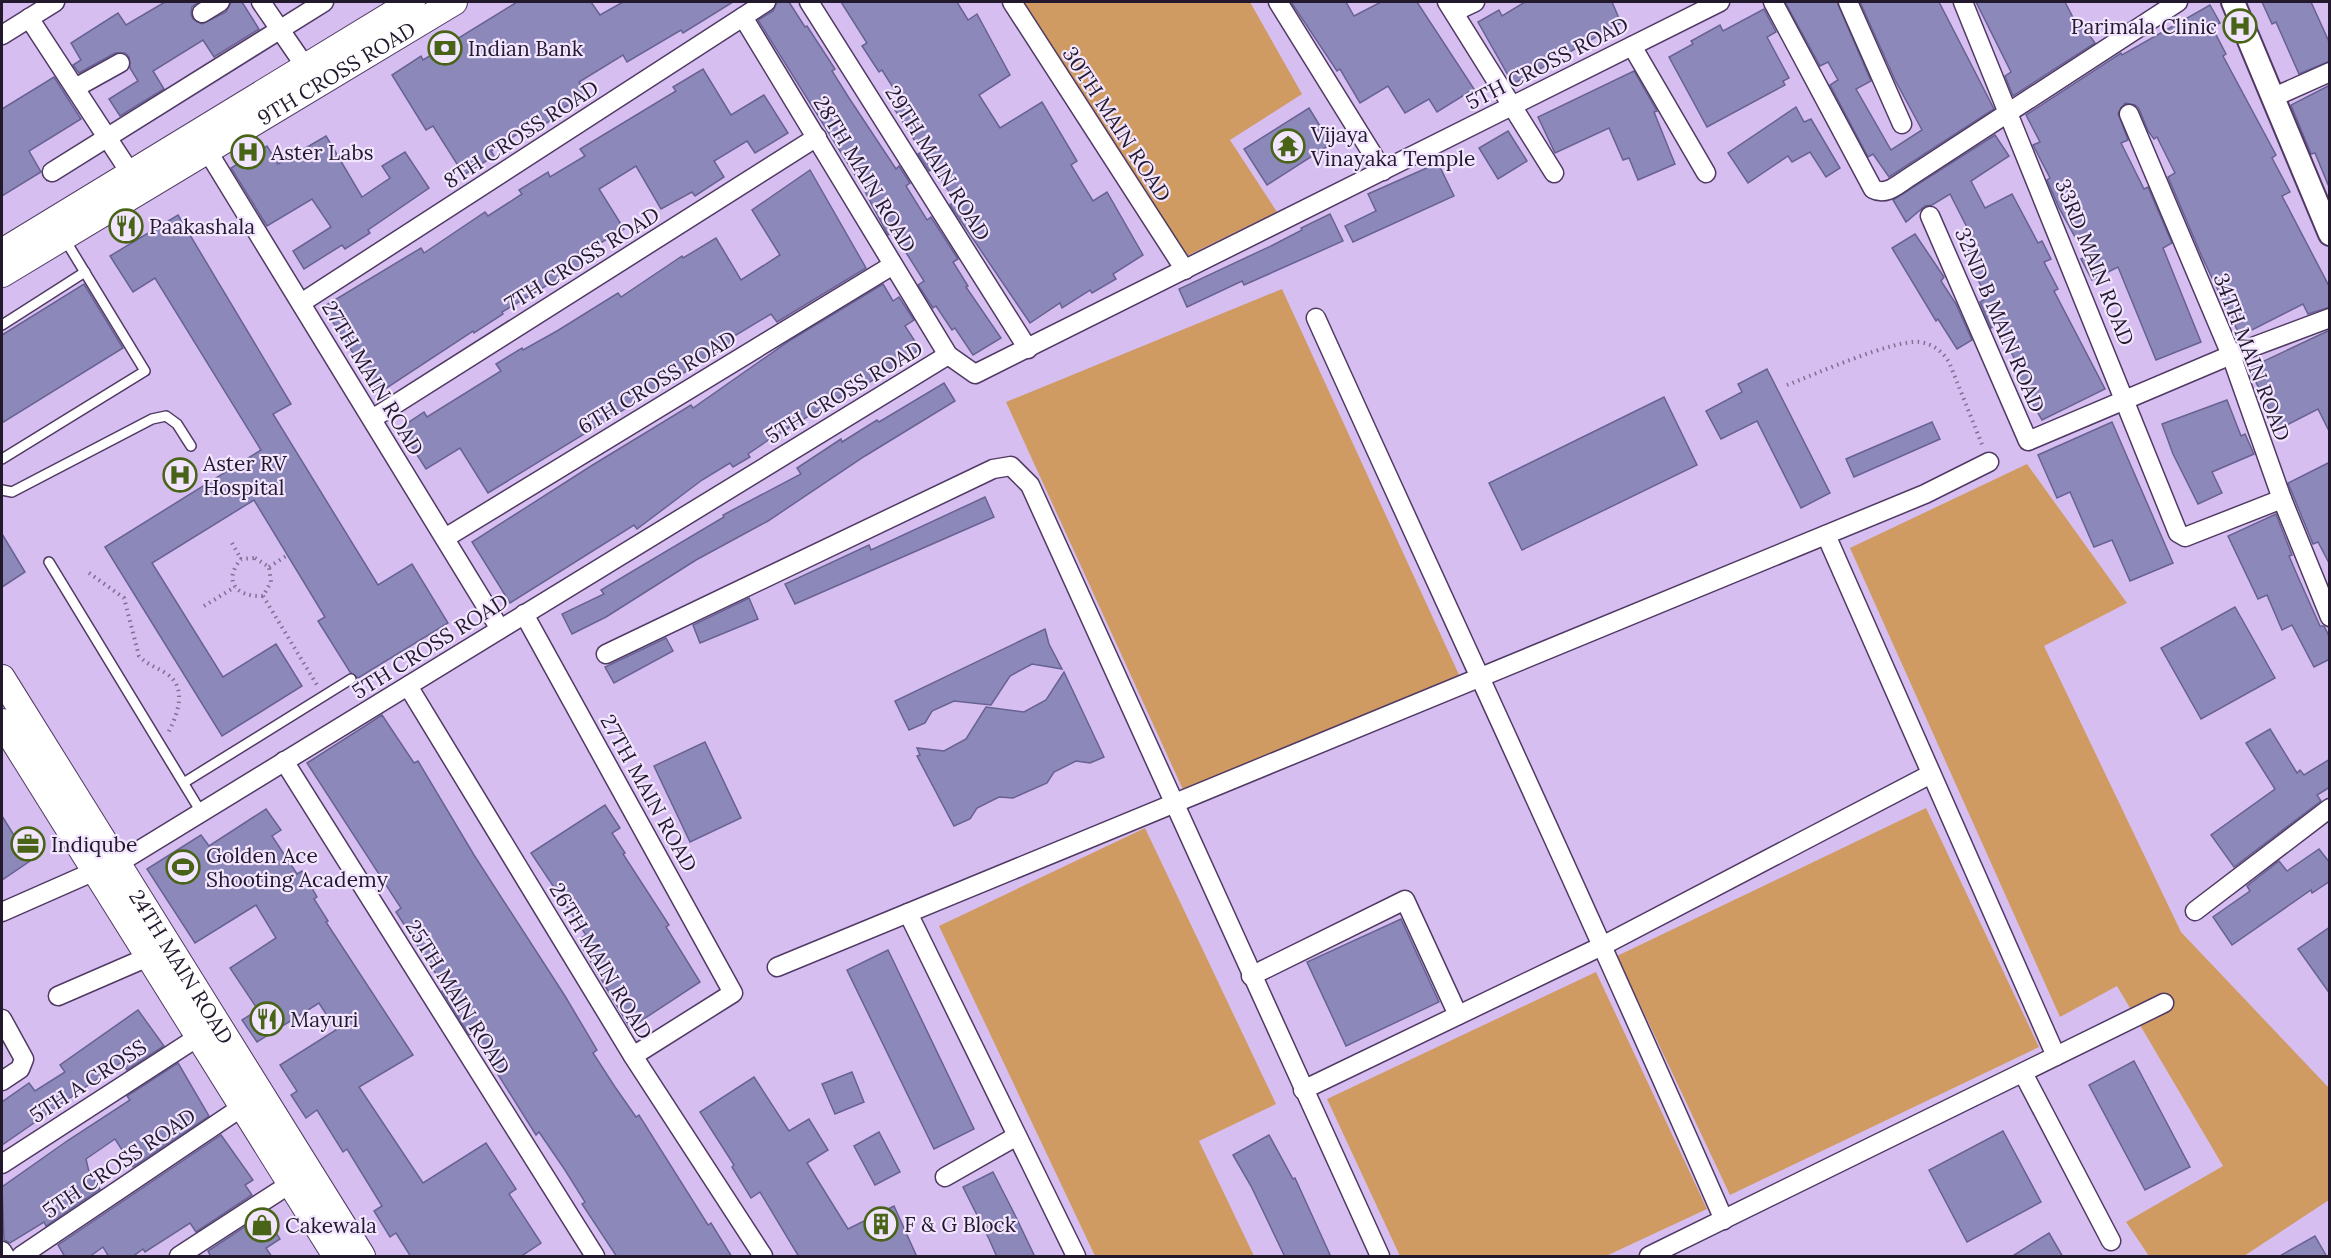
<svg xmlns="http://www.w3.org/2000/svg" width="2331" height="1258" font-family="Lora,serif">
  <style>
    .green { fill: #cf9b63 }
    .building { fill: #8c88ba; stroke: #676292; stroke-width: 1.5 }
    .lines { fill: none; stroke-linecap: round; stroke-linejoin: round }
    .service-casing { stroke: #503a64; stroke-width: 12 }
    .minor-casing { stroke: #503a64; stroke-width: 21 }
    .tertiary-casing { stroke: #503a64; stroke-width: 26 }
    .secondary-casing { stroke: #503a64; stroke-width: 28 }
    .path { stroke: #816f92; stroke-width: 4; stroke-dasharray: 1.5 4.5; stroke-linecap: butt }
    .service { stroke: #fff; stroke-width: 9 }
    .minor { stroke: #fff; stroke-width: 18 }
    .tertiary { stroke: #fff; stroke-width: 22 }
    .secondary { stroke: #fff; stroke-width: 26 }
    .labels { text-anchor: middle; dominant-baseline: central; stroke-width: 4.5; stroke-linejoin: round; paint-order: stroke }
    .poi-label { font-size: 21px; fill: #23192c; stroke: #f2e5ff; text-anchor: start }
    .street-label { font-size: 21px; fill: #23192c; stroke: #f2e5ff }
  </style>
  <rect width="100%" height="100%" fill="#d7bef0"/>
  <!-- green -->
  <g class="green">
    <polygon points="1021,2 1250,2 1302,94 1230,140 1277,212 1185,257"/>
    <polygon points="1282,289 1461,679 1185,794 1006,402"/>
    <polygon points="2027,464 2127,603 2044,646 2181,932 2329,1088 2329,1200 2244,1256 2149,1256 2126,1222 2223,1166 2117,986 2060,1017 1850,548"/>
    <polygon points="1926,808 2039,1047 1730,1195 1617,956"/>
    <polygon points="1145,828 1276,1104 1199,1141 1254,1256 1095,1256 939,926"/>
    <polygon points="1596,972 1707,1209 1606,1256 1400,1256 1327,1099"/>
  </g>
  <!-- building -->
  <g class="building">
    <polygon points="165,2 199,2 192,7 191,14 193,19 202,24 226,12 231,2 242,2 259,29 214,57 203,40 153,71 164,89 120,116 109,99 138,81 130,68 129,57 125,53 115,53 79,73 73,65 81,60 71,43 118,13 126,25"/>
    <polygon points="517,2 591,2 600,15 623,2 733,2 683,33 681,30 627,62 623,55 579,82 587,94 555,113 557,117 528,134 525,129 491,151 494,156 464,175 433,126 426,130 392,75 421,56 423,60"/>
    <polygon points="777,2 789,2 805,27 807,26 835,69 832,71 849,98 896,169 899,166 910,183 906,186 927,220 931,217 958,259 953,262 968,286 966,287 1001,338 973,355 955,328 952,330 936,306 933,308 918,285 924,281 893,232 888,235 862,186 758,20 773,11"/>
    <polygon points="841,2 957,2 968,20 977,14 1010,75 979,95 1000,128 1042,102 1077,161 1071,165 1093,201 1107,192 1143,255 1113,274 1116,279 1092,293 1090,290 1062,308 1060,303 1030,323 950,205 955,201 934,168 929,171 918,154 922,152 895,110 904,105 882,70 879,72 862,46 867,43"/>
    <polygon points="1291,2 1346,2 1354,16 1381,2 1417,2 1474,89 1437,112 1429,99 1405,113 1388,86 1360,103 1340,69 1337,71"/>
    <polygon points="1525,2 1612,2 1621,23 1513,84 1478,22 1499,10 1502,16"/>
    <polygon points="1785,2 1837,2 1871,81 1856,89 1891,150 1922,130 1895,80 1860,2 1939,2 1994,109 1889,177 1873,154 1868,157 1830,85 1838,80 1828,62 1820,66"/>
    <polygon points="1976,2 2065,2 2079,29 2083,26 2095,43 2013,96 2005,76 2011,72"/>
    <polygon points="2262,2 2311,2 2330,44 2330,61 2299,74 2276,22 2272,24"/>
    <polygon points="2210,5 2220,23 2212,27 2226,54 2223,56 2276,155 2272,158 2290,192 2282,196 2330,288 2330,307 2308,314 2303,304 2240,336 2202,257 2168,177 2175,173 2157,137 2154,139 2148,131 2139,109 2135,105 2125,103 2118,113 2128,140 2121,143 2144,189 2148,187 2172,243 2163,248 2201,342 2156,360 2118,267 2092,280 2081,259 2086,257 2059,208 2047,180 2050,178 2033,145 2040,142 2026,115 2121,53 2122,55"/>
    <polygon points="1764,9 1776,32 1767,37 1789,78 1783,81 1785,85 1707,127 1669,57 1693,44 1691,41 1720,25 1723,31"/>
    <polygon points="703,69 731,115 764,95 788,133 755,153 747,141 714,161 724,177 695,196 692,192 661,209 636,166 599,189 624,229 592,248 597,256 502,312 503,314 474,333 473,331 379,393 323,307 421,248 424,253 485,212 488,216 522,194 519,190 548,172 550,177 585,156 580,149 676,91 673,87"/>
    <polygon points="1634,71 1657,111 1654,112 1675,164 1638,180 1629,158 1623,160 1609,128 1555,153 1538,117"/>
    <polygon points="54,77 81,119 29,151 41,172 2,196 2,109"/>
    <polygon points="2330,85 2330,187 2329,187 2315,153 2311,154 2291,105"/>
    <polygon points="1796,107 1804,122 1811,119 1840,168 1826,177 1810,152 1792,162 1788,156 1748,183 1728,153"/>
    <polygon points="1309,108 1331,144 1267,185 1244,149"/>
    <polygon points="1508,131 1527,161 1498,179 1479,148"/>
    <polygon points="1995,135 2009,156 1971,181 1985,208 2012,194 2038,243 2042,241 2051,259 2044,262 2058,289 2054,291 2105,389 2042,420 2017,376 2022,374 1997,324 1991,328 1980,302 1987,298 1974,272 1978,269 1968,251 1977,247 1950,194 1932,205 1925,206 1906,222 1893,200"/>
    <polygon points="326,136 362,197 390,178 382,166 405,152 429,188 368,230 370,233 345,249 342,245 304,269 293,251 331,227 312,199 267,226 231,168 267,146 278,164"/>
    <polygon points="1438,163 1454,196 1353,242 1345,226 1376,211 1368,194"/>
    <polygon points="810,170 866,268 777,322 771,314 731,338 734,342 488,493 460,448 426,469 400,428 424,412 427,417 501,371 496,364 522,348 523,350 557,331 618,293 621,297 682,256 683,258 716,238 741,280 780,255 752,210"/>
    <polygon points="1330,214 1343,241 1244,285 1242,281 1187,307 1179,289 1273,245 1302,230 1301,228"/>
    <polygon points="178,215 291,404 273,414 378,585 412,564 448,623 358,678 350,672 318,621 325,617 254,500 152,563 223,677 276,644 302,686 222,736 105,547 261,450 155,278 133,292 110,256"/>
    <polygon points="1915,234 1944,277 1941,281 1956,304 1972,340 1957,349 1938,319 1936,321 1892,248"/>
    <polygon points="84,284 123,348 2,423 2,335"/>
    <polygon points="883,284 893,301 899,297 914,320 905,326 920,349 846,398 844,395 770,439 748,454 750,457 733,467 730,463 702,480 637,529 634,525 510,603 472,542 591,466 691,405 693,408 789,341"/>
    <polygon points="2330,330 2330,433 2318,409 2279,429 2249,368"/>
    <polygon points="1767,369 1830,493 1801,508 1757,421 1721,439 1706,411 1742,392 1738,384"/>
    <polygon points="944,383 955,401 865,456 768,521 696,560 606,617 572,634 562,614 604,594 601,590 724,517 723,515 801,474 797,468 841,439 842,442 877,420 879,422"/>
    <polygon points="1664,397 1697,465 1522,550 1489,483"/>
    <polygon points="2227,400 2241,436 2245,434 2254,454 2212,472 2222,493 2198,504 2173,454 2162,424"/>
    <polygon points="1932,422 1940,439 1854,477 1846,459"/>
    <polygon points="2112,422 2173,563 2130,581 2112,540 2094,547 2070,492 2057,498 2038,455"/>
    <polygon points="2330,462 2330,565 2318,542 2313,544 2288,483"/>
    <polygon points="985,497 994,517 795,604 785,584 869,545 871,550"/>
    <polygon points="2276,514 2292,555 2289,556 2298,577 2320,626 2324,626 2330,638 2330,659 2314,667 2292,625 2282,630 2267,595 2258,599 2228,536"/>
    <polygon points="2,534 25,572 2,587"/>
    <polygon points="749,598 758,619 700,643 693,625"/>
    <polygon points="2235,607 2275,678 2201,719 2161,648"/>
    <polygon points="1045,629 1049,644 1062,669 1032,664 1010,676 991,705 954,701 932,711 925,723 909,730 895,701"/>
    <polygon points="666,638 673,651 614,683 605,667"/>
    <polygon points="1064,672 1104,757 1090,763 1076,761 1054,772 1047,783 1013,798 999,797 977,808 970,819 954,826 917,756 920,755 917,748 944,751 966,739 986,707 1024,712 1046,700"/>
    <polygon points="382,715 414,763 418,761 474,855 565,996 597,1050 593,1053 615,1087 636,1117 639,1115 708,1225 711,1223 732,1257 617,1257 582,1204 585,1202 565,1170 539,1132 536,1135 472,1033 469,1035 442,991 445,988 396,912 401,908 307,763"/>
    <polygon points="2270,729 2297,773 2300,770 2304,775 2330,759 2330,787 2317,795 2321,801 2234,867 2211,835 2275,789 2246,743"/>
    <polygon points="705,742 741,818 690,842 654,766"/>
    <polygon points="605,805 620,828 612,833 625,853 623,854 669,925 666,927 700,982 630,1028 578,940 586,935 531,853"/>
    <polygon points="266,809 281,830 272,836 297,874 302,871 317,897 314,899 328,921 326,922 413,1055 359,1087 423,1183 486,1143 516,1189 509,1194 541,1243 520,1257 411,1257 396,1233 390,1237 374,1211 382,1206 347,1149 343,1152 317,1110 306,1118 291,1095 297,1091 280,1065 336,1030 319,1003 257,1042 242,1020 258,1010 230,968 276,938 256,905 195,943 147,869 201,835 209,846"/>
    <polygon points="2,816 30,861 2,880"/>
    <polygon points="2319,849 2330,863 2330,881 2312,893 2311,890 2232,945 2213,917 2250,891 2247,886 2279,861 2287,871"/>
    <polygon points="1401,919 1439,1002 1346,1046 1307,962"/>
    <polygon points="2330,927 2330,994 2298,949"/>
    <polygon points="888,950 974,1129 934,1149 847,970"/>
    <polygon points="138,1010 164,1046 127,1070 122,1062 2,1145 2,1102 29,1083 35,1091 65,1072 60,1065"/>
    <polygon points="2134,1061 2190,1167 2145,1190 2089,1085"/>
    <polygon points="178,1063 209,1116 133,1167 115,1139 86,1159 89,1172 100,1189 46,1226 44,1222 10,1243 4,1240 2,1187 67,1141 130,1100 127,1096"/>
    <polygon points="852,1072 864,1102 835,1114 822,1084"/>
    <polygon points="754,1077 789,1131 809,1119 828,1150 807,1163 848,1229 894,1206 917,1257 799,1257 760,1192 751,1198 732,1167 734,1165 700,1112"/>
    <polygon points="2003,1131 2041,1202 1967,1242 1929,1170"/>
    <polygon points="879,1132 900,1172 875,1185 854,1146"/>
    <polygon points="221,1135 253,1180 245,1185 252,1195 196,1232 190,1223 145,1252 143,1249 132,1257 109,1257 103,1247 89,1257 65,1257 58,1245"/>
    <polygon points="1269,1135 1293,1179 1295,1178 1331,1257 1285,1257 1251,1186 1233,1155"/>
    <polygon points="993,1172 1014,1213 1035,1257 997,1257 989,1239 963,1187"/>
    <polygon points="264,1214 280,1239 266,1248 272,1257 211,1257 208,1251"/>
    <polygon points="2049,1233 2063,1257 2011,1257"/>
    <polygon points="2315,1236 2327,1257 2278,1257"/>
  </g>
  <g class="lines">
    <defs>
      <g id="service">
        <polyline points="2,325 85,272"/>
        <polyline points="2,459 145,371 64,238"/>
        <polyline points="2,490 12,492 152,419 166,416 177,424 191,446"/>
        <polyline points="49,562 201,812"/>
        <polyline points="185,782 351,679"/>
      </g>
      <g id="minor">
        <polyline points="261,2 305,66"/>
        <polyline points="809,2 1028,349"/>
        <polyline points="1012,2 1185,270"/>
        <polyline points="1278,2 1383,171"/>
        <polyline points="1447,2 1554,173"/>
        <path d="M 1773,2 L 1873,189 C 1886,196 1897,185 1908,178 L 2178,2"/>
        <polyline points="1848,2 1902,124"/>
        <polyline points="1963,2 2178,533 2185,537 2282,499"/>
        <polyline points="1454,12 1475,2"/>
        <polyline points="202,13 220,2"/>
        <polyline points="743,17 948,355"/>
        <polyline points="29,18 131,174"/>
        <polyline points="2,35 55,2"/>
        <polyline points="1632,46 1706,173"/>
        <polyline points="75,88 120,63"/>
        <polyline points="2274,97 2330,72"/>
        <polyline points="2129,114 2231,355 2282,499 2330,617"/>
        <polyline points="202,142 500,629"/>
        <polyline points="52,172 324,2"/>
        <polyline points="1930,216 2028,441 2231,355 2330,318"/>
        <polyline points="301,303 766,2"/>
        <path d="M 1316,318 C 1452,619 1592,917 1724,1220"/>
        <polyline points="372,419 817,137"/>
        <polyline points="1826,535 2056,1056"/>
        <polyline points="445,538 893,265"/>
        <polyline points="524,614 733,993 633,1056"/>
        <polyline points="606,654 993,469 1011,466 1030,485 1380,1256"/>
        <polyline points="408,686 633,1056 763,1256"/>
        <polyline points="284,761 595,1256"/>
        <polyline points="2195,911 2330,808"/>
        <polyline points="2,912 95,871 117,864 948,355 975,374 1720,2"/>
        <polyline points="908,913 1076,1256"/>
        <polyline points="777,967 1925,494 1989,462"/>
        <polyline points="1251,976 1405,900 1458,1015"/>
        <polyline points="58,996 148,957"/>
        <polyline points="2,1019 24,1059 20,1069 2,1081"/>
        <polyline points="2023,1073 2111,1241"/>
        <polyline points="1303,1090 1604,945 1931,774"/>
        <polyline points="2,1164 198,1037"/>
        <polyline points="945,1177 1015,1137"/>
        <polyline points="2,1251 5,1256"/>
        <polyline points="21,1256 242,1107"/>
        <polyline points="179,1256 290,1184"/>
        <polyline points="1649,1256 2164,1003"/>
      </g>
      <polyline id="tertiary" points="2233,2 2330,234"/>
      <g id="secondary">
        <polyline points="2,252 412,2"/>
        <path id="s1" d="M 2,274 L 454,2"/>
        <path id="s2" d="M 2,678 L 362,1256"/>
        <polyline points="2,722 336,1256"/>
      </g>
    </defs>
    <!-- service casing -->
    <use href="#service" class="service-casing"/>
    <!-- minor casing -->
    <use href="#minor" class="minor-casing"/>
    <!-- tertiary casing -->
    <use href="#tertiary" class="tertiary-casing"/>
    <!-- secondary casing -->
    <use href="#secondary" class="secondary-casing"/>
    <!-- path -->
    <g class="path">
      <path d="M 1787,385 C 1816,374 1894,339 1920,342 C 1933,344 1942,351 1949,362 L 1983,447"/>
      <polyline points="232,543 241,559"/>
      <path d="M 255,558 L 269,567 L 271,582 L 263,596 C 237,597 222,582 241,559 Z"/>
      <polyline points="269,567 286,556"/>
      <path d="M 89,573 L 124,598 L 139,656 C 147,665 157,667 167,674 C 188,688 177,716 168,733"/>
      <polyline points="263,596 317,685"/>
      <polyline points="204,606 235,587"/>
    </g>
    <!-- service -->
    <use href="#service" class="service"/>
    <!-- minor -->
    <use href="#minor" class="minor"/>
    <!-- tertiary -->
    <use href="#tertiary" class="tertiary"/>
    <!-- secondary -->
    <use href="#secondary" class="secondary"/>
  </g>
  <!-- icons -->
  <defs>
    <symbol id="hospital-ring" viewBox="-11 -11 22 22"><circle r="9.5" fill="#f2e5ff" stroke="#496417" stroke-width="1.5"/><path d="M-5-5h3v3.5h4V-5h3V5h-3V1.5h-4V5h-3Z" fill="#496417"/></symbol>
    <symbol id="bank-ring" viewBox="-11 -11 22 22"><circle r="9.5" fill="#f2e5ff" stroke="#496417" stroke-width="1.5"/><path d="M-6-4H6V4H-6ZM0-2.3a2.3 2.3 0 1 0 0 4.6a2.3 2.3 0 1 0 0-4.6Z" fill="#496417"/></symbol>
    <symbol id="temple-ring" viewBox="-11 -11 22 22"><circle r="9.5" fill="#f2e5ff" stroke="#496417" stroke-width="1.5"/><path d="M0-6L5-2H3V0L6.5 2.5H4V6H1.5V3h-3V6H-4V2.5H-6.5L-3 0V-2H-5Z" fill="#496417"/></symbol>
    <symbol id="restaurant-ring" viewBox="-11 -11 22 22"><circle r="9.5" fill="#f2e5ff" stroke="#496417" stroke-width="1.5"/><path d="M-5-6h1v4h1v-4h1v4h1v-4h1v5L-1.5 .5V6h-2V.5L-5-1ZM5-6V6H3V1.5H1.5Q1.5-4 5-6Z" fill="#496417"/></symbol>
    <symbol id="office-ring" viewBox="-11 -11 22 22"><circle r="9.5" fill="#f2e5ff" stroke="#496417" stroke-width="1.5"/><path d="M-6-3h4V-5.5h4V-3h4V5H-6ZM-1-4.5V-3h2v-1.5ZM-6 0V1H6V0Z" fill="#496417"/></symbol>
    <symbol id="stadium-ring" viewBox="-11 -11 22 22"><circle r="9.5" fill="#f2e5ff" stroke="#496417" stroke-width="1.5"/><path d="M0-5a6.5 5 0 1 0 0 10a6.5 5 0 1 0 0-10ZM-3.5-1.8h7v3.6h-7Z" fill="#496417"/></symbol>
    <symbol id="building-ring" viewBox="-11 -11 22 22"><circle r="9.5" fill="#f2e5ff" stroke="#496417" stroke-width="1.5"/><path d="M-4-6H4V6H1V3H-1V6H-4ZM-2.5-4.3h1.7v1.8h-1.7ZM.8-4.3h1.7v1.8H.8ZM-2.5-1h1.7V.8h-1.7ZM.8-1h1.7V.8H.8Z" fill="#496417"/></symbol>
    <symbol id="shop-ring" viewBox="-11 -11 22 22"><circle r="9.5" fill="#f2e5ff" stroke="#496417" stroke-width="1.5"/><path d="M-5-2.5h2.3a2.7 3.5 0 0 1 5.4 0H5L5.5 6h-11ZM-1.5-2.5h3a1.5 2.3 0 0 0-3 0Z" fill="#496417"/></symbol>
  </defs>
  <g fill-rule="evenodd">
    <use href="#hospital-ring" x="2221" y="7" width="38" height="38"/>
    <use href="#bank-ring" x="426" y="29" width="38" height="38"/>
    <use href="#temple-ring" x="1269" y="127" width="38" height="38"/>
    <use href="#hospital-ring" x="229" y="133" width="38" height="38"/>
    <use href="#restaurant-ring" x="107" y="207" width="38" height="38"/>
    <use href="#hospital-ring" x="161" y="456" width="38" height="38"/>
    <use href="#office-ring" x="9" y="825" width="38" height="38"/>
    <use href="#stadium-ring" x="164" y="848" width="38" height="38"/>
    <use href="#restaurant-ring" x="248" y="1000" width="38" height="38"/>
    <use href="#building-ring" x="862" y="1205" width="38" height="38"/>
    <use href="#shop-ring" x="243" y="1206" width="38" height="38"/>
  </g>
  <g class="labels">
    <!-- poi labels -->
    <g class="poi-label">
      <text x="2217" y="26" text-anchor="end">Parimala Clinic</text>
      <text x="468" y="48">Indian Bank</text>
      <text x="1311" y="134">Vijaya<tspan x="1311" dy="24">Vinayaka Temple</tspan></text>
      <text x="271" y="152">Aster Labs</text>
      <text x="149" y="226">Paakashala</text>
      <text x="203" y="463">Aster RV<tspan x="203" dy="24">Hospital</tspan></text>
      <text x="51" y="844">Indiqube</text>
      <text x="206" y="855">Golden Ace<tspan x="206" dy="24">Shooting Academy</tspan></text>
      <text x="290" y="1019">Mayuri</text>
      <text x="904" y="1224">F &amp; G Block</text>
      <text x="285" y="1225">Cakewala</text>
    </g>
    <!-- street labels -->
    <g class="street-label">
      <text transform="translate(1547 63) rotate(-27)">5TH CROSS ROAD</text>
      <text stroke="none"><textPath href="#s1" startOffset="390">9TH CROSS ROAD</textPath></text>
      <text transform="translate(1117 124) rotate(57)">30TH MAIN ROAD</text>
      <text transform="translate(521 134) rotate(-33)">8TH CROSS ROAD</text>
      <text transform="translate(938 163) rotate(58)">29TH MAIN ROAD</text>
      <text transform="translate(865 174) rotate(59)">28TH MAIN ROAD</text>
      <text transform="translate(582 259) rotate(-32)">7TH CROSS ROAD</text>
      <text transform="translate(2095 262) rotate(68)">33RD MAIN ROAD</text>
      <text transform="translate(2000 320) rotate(67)">32ND B MAIN ROAD</text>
      <text transform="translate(2252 357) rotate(69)">34TH MAIN ROAD</text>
      <text transform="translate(373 378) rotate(59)">27TH MAIN ROAD</text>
      <text transform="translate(657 382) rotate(-31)">6TH CROSS ROAD</text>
      <text transform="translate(844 392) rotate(-31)">5TH CROSS ROAD</text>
      <text transform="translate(430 646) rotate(-32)">5TH CROSS ROAD</text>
      <text transform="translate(649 793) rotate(61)">27TH MAIN ROAD</text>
      <text transform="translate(601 961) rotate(59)">26TH MAIN ROAD</text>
      <text stroke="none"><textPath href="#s2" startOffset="340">24TH MAIN ROAD</textPath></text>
      <text transform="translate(458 997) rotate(58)">25TH MAIN ROAD</text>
      <text transform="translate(88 1081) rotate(-33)">5TH A CROSS</text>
      <text transform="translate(119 1163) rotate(-34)">5TH CROSS ROAD</text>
    </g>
  </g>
  <!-- border -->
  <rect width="2331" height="1258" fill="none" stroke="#23192c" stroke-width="6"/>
</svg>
